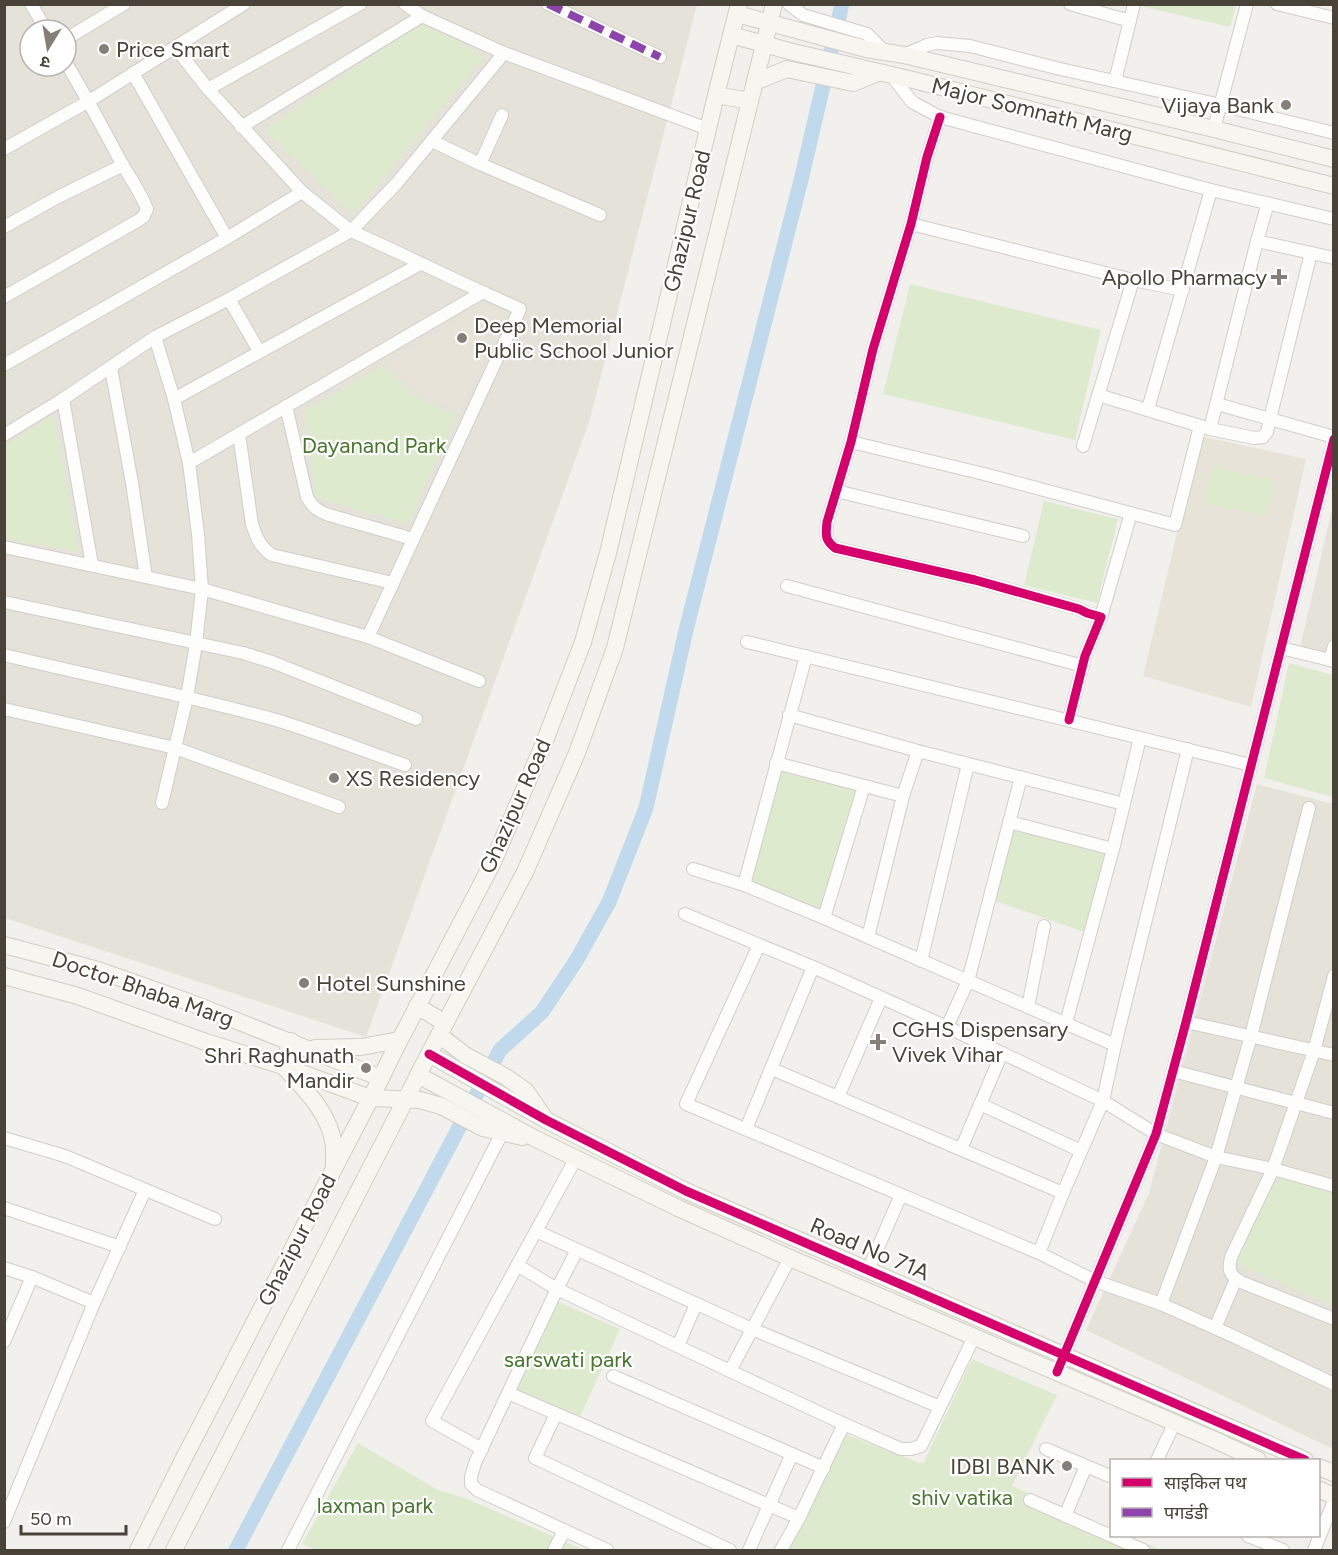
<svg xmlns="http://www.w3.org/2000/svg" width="1338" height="1555" font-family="Figtree,'Noto Sans Devanagari',sans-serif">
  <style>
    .residential { fill: #e5e2da; fill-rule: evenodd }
    .education { fill: #e8e3d8 }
    .green { fill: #deeace }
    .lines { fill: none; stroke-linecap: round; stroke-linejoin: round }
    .canal { stroke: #c0d9ed; stroke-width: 15 }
    .street-casing { stroke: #d0ceca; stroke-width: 14 }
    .secondary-casing { stroke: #d0cdc3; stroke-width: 18 }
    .street { stroke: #fdfdfc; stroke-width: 12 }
    .secondary { stroke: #f7f5f0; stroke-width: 16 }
    .quiet { stroke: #8e44ad; stroke-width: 8; stroke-dasharray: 15 8; stroke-linecap: butt }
    .cycleway-casing { stroke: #fff; stroke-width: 13 }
    .cycleway { stroke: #d6006c; stroke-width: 9 }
    .poi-dot { fill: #847f77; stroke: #fff; stroke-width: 2 }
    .labels { text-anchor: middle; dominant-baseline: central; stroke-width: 4.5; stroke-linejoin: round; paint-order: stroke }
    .poi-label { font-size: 22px; fill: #484238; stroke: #fff; text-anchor: start }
    .street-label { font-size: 22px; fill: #484238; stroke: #fff }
    .park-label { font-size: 22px; fill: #47772e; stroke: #fff }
  </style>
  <rect width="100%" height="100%" fill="#f2f0ec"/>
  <!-- residential -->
  <g class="residential">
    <path d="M 5,5 L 697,5 L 589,422 L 366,1037 L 5,918 ZM 30,30 L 66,30 L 66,66 L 30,66 Z"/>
    <polygon points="1333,505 1333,661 1299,652"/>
    <polygon points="1257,784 1333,804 1333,1449 1086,1330 1149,1193"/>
  </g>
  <!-- education -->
  <g class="education">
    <polygon points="487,302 507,314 460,412 417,392 389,362"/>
    <polygon points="1200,436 1306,459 1251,707 1143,676"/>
  </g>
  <!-- green -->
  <g class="green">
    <polygon points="1144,5 1144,4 1236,5 1230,27 1144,7"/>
    <polygon points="423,20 484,57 353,215 264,130"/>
    <polygon points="910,284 1101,330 1075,440 883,394"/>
    <polygon points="384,365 413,394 457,416 408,524 316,497 304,411"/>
    <polygon points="54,414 79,552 5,538 5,445"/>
    <polygon points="1211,466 1275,480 1267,517 1203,503"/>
    <polygon points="1044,501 1118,519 1097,603 1024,585"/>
    <polygon points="1289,663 1333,675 1333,797 1264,778"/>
    <polygon points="776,763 864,786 824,918 744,885"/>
    <polygon points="1009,822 1113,849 1090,934 989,899"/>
    <polygon points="1283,1168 1333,1188 1333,1306 1234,1262"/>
    <polygon points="557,1301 620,1329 580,1417 517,1389"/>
    <polygon points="972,1359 1057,1395 1012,1486 1111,1529 1112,1536 1128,1536 1162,1550 788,1550 843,1433 923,1464"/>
    <polygon points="358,1443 438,1490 468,1499 584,1550 316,1550 302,1544"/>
  </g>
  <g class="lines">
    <!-- canal -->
    <polyline class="canal" points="236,1550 500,1050 542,1012 576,961 609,902 646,808 686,630 802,176 842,4"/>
    <defs>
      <g id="street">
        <polyline points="31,4 46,30"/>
        <polyline points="405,4 422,16 504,53 708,129"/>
        <polyline points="548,4 660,57"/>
        <polyline points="789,4 803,15 867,34 885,52"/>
        <polyline points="1070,4 1130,21"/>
        <polyline points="1277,4 1334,18"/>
        <polyline points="66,39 124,4"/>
        <polyline points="175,47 208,89 302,192 351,231 397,252 456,280 520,309 368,637"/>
        <polyline points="904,55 927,45 937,43 970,46 1056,68 1221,105 1334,133"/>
        <polyline points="133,73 227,238"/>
        <polyline points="892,76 912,102 940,117 1211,190 1334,219"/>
        <polyline points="1115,81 1134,4"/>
        <polyline points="208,89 360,4"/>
        <path d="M 940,117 L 927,157 L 911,224 L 873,349 L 851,442 L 827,522 C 826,535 824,539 835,548 L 975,580 L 1079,609 L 1087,613 L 1101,617 L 1085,656 L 1069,720"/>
        <polyline points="241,127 422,16"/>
        <polyline points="1214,129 1247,4"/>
        <polyline points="432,141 480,164 600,215"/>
        <polyline points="4,149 89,101 244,4"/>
        <polyline points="480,164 502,115"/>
        <polyline points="911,224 1133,280 1183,290"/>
        <polyline points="4,227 58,197 123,165"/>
        <polyline points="1257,241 1334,258"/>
        <path d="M 4,297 L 139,220 L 144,216 L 147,209 C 141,193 131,179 122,164 C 104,130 86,96 66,63"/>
        <polyline points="229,299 259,351"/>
        <polyline points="155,337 174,399 189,463 198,534 202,589 196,644 187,697 162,803"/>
        <polyline points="4,365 227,238 302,192"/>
        <polyline points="111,368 132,483 146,577"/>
        <polyline points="1098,395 1210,429 1254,438 1263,437 1267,432 1270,419 1311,253"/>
        <polyline points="63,399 92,565"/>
        <polyline points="174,399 420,264"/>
        <polyline points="1217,404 1334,437"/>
        <path d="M 286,406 L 307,497 C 313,508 318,511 329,515 L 413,539"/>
        <polyline points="1148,409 1211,190"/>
        <polyline points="1210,429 1257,241 1268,203"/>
        <path d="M 239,434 L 252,524 C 256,537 260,547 272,555 L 393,583"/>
        <polyline points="4,435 63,399 155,337 229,299 351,231 396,184 504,53"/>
        <polyline points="851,442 984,474 1175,525 1200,426"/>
        <polyline points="1083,446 1133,280"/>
        <polyline points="189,463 483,292"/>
        <polyline points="836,491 1023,536"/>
        <polyline points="4,547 202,589 368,637 479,681"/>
        <polyline points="787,586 1083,666"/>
        <polyline points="4,602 243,653 272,662 416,719"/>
        <polyline points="1101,617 1131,513"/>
        <polyline points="747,642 1251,765"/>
        <polyline points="1281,648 1334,661"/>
        <path d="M 4,655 C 95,677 186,695 276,720 C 319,733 362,750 405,765"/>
        <polyline points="1330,660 1334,646"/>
        <polyline points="4,709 175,748 339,807"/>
        <polyline points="789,715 918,751 1124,804"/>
        <polyline points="776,763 903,796"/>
        <polyline points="1009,822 1113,849"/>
        <polyline points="693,869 744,885 824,918 1115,1045"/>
        <polyline points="744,885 806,656"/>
        <polyline points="685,914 813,967 947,1027 1103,1101 1156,1134 1216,1157 1273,1169 1334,1186"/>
        <polyline points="824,918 864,786"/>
        <polyline points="868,937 903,796 918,751"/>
        <polyline points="759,945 686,1104 1039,1253 1095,1281 1161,1304 1233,1336 1334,1384"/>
        <polyline points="921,961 968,764"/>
        <path d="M 1334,976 L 1314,1051 L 1273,1169 L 1231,1257 C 1228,1270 1229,1275 1241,1282 L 1334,1319"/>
        <polyline points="1028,1007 1044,926"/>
        <polyline points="1186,1022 1334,1055"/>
        <polyline points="1066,1023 1113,849 1140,738"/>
        <polyline points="947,1027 968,981 1021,777"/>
        <polyline points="772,1069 1063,1193"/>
        <polyline points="1173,1071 1334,1113"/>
        <polyline points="838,1097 881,998"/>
        <polyline points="980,1104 1081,1151"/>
        <polyline points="746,1129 813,967"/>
        <polyline points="4,1138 65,1156 215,1219"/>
        <polyline points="961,1149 1002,1053"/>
        <polyline points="4,1208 120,1247"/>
        <polyline points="536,1231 752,1329 940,1407"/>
        <polyline points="577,1250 557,1289 475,1463 471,1477 471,1484 477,1490 607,1550"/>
        <polyline points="1039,1253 1063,1193 1103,1101 1115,1045 1188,749"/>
        <polyline points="517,1265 557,1289 730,1371 790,1258"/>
        <polyline points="4,1268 32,1277 94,1303"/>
        <polyline points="868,1270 901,1195"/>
        <polyline points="1161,1304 1216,1157 1251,1036 1309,808"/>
        <polyline points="1215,1328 1236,1279"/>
        <polyline points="4,1342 32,1277"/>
        <polyline points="678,1346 696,1304"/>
        <polyline points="730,1371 844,1424 901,1449 911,1449 921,1446 925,1438 974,1337"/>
        <polyline points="1057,1372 1156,1134 1186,1022 1334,439"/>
        <polyline points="613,1376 824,1468"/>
        <polyline points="508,1393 799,1518"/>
        <polyline points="556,1414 535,1458 730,1550"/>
        <polyline points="482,1449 432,1421 576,1158"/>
        <polyline points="1046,1449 1112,1477"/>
        <polyline points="1157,1460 1174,1424"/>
        <polyline points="1030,1500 1143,1550"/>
        <polyline points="1065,1516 1086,1466"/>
        <polyline points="4,1522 94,1303 145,1190"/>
        <polyline points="1248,1536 1283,1550"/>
        <polyline points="288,1550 502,1133"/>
        <polyline points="554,1550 564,1531"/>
        <polyline points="749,1550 792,1454"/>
        <polyline points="781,1550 799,1518 844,1424"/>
        <polyline points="1314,1550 1334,1501"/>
      </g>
      <g id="secondary">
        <polyline points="737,14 866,49 904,55 1214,129 1334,159"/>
        <polyline points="731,35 793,52 909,79 1334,186"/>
        <polyline points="755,82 787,69 853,83 878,73"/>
        <polyline points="716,95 750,101"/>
        <polyline points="4,945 98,970 189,1002 381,1078"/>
        <polyline points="4,976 78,996 206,1042 283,1066 370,1098 420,1100 441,1106 483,1128 522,1137"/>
        <polyline points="417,1006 445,1023"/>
        <polyline points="439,1035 465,1055 506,1077 526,1091 543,1116"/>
        <path d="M 291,1041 L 283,1066 C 304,1088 330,1113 334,1146 C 334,1152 334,1159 334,1165"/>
        <polyline points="315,1048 361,1047 399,1040"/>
        <polyline points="429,1054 546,1120 686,1191 1305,1460"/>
        <polyline points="418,1075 534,1138 678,1208 790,1258 1215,1440 1258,1460"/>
        <polyline points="1318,1467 1334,1473"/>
        <polyline points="1318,1489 1334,1496"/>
        <polyline points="138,1550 184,1458 381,1078 393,1053 493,862 544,743 583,642 608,553 716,95 739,4"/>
        <polyline points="174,1550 429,1054 525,872 577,753 615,648 774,4"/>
      </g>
    </defs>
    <!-- street casing -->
    <use href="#street" class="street-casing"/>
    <!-- secondary casing -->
    <use href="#secondary" class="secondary-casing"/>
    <!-- street -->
    <use href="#street" class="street"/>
    <!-- secondary -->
    <use href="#secondary" class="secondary"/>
    <!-- quiet -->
    <polyline class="quiet" points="548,4 660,57"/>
    <defs>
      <g id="cycleway">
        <path d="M 940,117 L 927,157 L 911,224 L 873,349 L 851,442 L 827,522 C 826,535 824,539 835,548 L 975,580 L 1079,609 L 1087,613 L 1101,617 L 1085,656 L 1069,720"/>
        <polyline points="429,1054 546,1120 686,1191 1305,1460"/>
        <polyline points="1057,1372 1156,1134 1186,1022 1334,439"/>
      </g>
    </defs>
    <!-- cycleway casing -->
    <use href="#cycleway" class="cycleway-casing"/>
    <!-- cycleway -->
    <use href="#cycleway" class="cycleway"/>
  </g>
  <!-- markers -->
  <g class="poi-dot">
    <circle cx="104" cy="49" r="6"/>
    <circle cx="1286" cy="105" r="6"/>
    <path d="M1276 268h6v6h6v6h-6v6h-6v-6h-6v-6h6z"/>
    <circle cx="462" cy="338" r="6"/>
    <circle cx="334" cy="778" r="6"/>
    <circle cx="304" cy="983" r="6"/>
    <path d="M875 1033h6v6h6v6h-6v6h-6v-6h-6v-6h6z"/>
    <circle cx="366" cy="1068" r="6"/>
    <circle cx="1067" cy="1466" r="6"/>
  </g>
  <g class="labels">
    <!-- poi labels -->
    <g class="poi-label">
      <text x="116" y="49">Price Smart</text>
      <text x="1274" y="105" text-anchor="end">Vijaya Bank</text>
      <text x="1267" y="277" text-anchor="end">Apollo Pharmacy</text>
      <text x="474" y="325">Deep Memorial<tspan x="474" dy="25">Public School Junior</tspan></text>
      <text x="346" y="778">XS Residency</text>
      <text x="316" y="983">Hotel Sunshine</text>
      <text x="892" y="1029">CGHS Dispensary<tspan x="892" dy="25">Vivek Vihar</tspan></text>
      <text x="354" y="1055" text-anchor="end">Shri Raghunath<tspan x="354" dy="25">Mandir</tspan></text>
      <text x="1055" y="1466" text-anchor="end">IDBI BANK</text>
    </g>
    <!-- street labels -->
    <g class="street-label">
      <text transform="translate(1032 110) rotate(14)">Major Somnath Marg</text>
      <text transform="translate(687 221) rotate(-77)">Ghazipur Road</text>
      <text transform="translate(515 806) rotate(-66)">Ghazipur Road</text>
      <text transform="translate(143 989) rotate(19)">Doctor Bhaba Marg</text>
      <text transform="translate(297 1240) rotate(-63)">Ghazipur Road</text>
      <text transform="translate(870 1249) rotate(23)">Road No 71A</text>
    </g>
    <!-- park labels -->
    <g class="park-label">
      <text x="374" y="445">Dayanand Park</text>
      <text x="568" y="1359">sarswati park</text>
      <text x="962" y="1497">shiv vatika</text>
      <text x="375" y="1505">laxman park</text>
    </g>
  </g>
  <!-- border -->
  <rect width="1338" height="1555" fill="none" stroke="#484238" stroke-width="12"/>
  <!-- legend -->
  <rect x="1110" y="1459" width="210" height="78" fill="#ffffff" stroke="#b6b3af" stroke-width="1.5"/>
  <rect x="1122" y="1478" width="30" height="9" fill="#d6006c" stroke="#b6b3af" stroke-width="1.5"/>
  <text x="1164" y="1489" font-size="18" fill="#484238">साइकिल पथ</text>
  <rect x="1122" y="1508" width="30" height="9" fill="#8e44ad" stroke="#b6b3af" stroke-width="1.5"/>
  <text x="1164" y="1519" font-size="18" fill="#484238">पगडंडी</text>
  <!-- north arrow -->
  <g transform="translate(48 48) rotate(191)"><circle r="28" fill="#ffffff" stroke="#b6b3af" stroke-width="1.5"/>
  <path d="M0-4.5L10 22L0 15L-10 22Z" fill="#847f77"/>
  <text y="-9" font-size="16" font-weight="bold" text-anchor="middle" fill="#484238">उ</text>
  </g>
  <!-- scale -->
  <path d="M21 1525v9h105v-9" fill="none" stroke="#484238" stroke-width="3"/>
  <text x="30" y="1525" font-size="18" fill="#484238" stroke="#ffffff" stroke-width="4.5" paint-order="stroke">50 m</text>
</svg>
